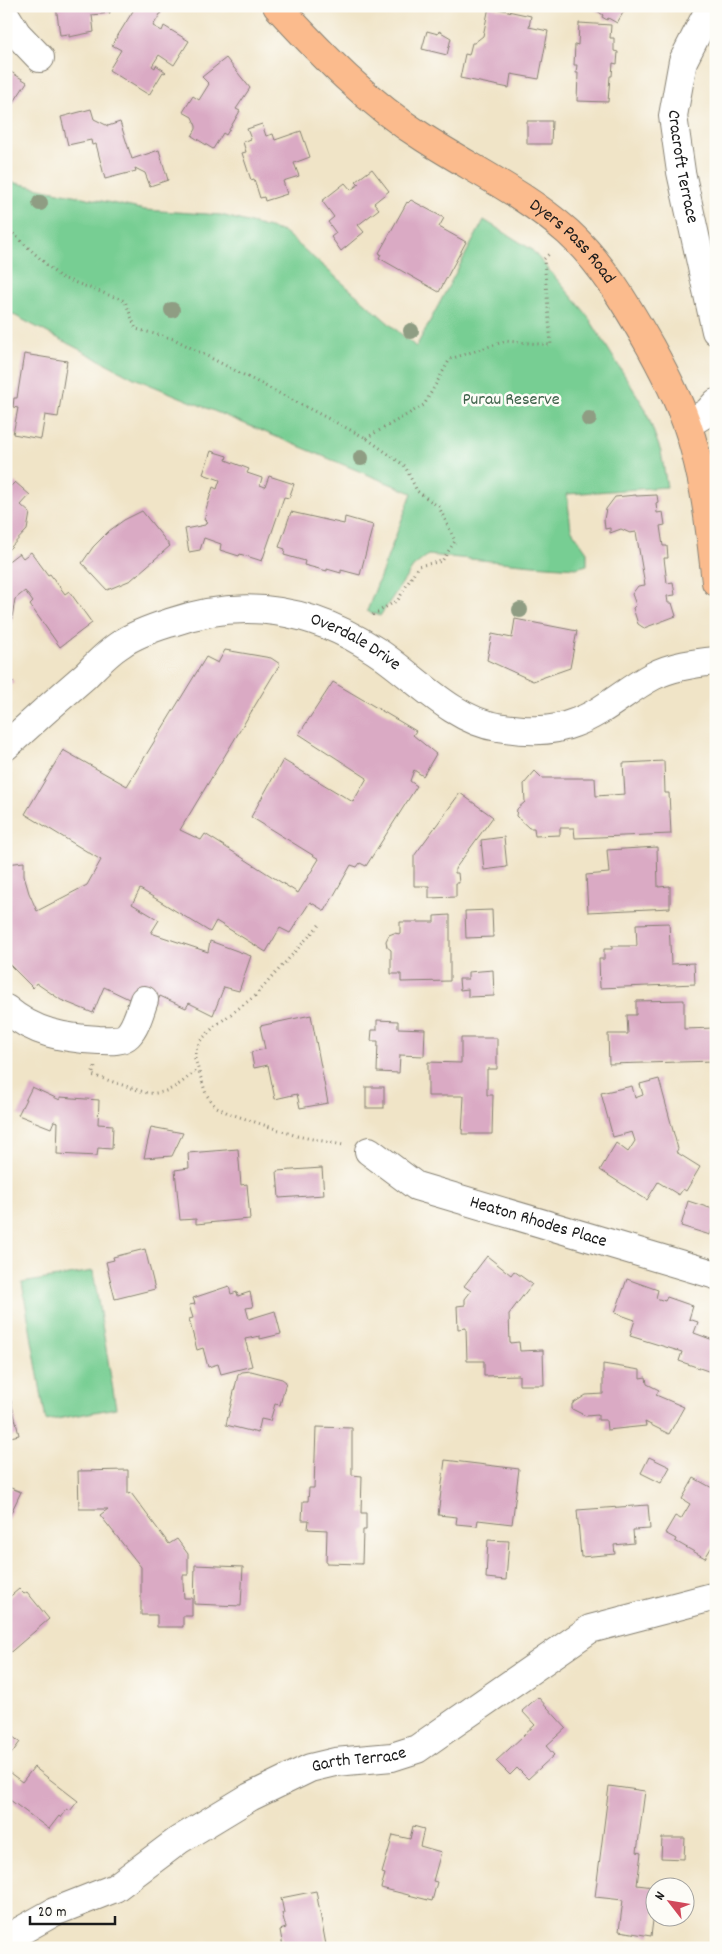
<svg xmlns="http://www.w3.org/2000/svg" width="722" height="1954" font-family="Dekko,sans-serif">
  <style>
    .green { fill: #77ce93; stroke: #4a7558 }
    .building { fill: #daaac4 }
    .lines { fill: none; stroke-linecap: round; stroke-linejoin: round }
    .minor-casing { stroke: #868072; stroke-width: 30 }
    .major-casing { stroke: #868072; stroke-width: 30 }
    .path { stroke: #868072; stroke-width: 3; stroke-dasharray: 1 4; stroke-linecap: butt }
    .minor { stroke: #fff; stroke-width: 28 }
    .major { stroke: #fbbb8d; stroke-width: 28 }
    .tree { fill: #8f9d83 }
    .labels { text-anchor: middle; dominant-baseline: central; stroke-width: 5; stroke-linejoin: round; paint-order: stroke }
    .street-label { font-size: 18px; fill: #1c1c1c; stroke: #fdfcf7 }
    .park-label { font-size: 18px; fill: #40634c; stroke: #fdfcf7 }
  </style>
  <rect width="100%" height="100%" fill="#fdfcf7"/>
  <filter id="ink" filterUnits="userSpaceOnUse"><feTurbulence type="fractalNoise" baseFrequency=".02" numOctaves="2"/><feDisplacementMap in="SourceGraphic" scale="10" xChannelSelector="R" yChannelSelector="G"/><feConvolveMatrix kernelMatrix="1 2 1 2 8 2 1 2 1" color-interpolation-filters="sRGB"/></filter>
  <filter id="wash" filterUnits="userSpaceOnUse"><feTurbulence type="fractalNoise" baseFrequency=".0096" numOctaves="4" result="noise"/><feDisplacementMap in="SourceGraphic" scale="20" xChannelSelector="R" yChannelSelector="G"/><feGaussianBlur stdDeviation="1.12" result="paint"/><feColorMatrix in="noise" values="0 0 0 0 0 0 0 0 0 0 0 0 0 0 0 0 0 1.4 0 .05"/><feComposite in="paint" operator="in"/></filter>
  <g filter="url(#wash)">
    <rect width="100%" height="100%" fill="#f0e4c7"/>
    <!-- green -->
    <g class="green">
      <polygon points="6,181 145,210 221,215 284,232 416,347 484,220 531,249 585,312 645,408 661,452 667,487 567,494 571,529 587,552 587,565 576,568 533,565 428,555 413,567 380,616 367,611 412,493 134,378 6,311"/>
      <polygon points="93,1271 116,1408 46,1421 22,1283"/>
    </g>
    <g id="blocks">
      <!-- building -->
      <g class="building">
        <polygon points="56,6 109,6 110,13 92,15 94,32 69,37 69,34 60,35"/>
        <polygon points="136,6 154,6 162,11 153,26 162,31 164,26 189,41 174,65 159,55 152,66 155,68 156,65 166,72 165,73 163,72 149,95 109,70 121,50 112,45"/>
        <polygon points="594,6 627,6 617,23 608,18 607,20 602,17 603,15 593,8"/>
        <polygon points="489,7 531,16 529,27 548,31 539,79 511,74 509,88 460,78 465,54 469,55 472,43 474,43 483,36"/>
        <polygon points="579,23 611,25 610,38 614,38 614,51 618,52 617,64 613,63 612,76 610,76 608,102 577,101 578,73 576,73 577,65 574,65 575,44 578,45"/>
        <polygon points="427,31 438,34 439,31 451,38 447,55 422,49"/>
        <polygon points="226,58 250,88 236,109 240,111 226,135 223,133 213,149 192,136 196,129 196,126 192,117 183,112 193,96 199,100 209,84 202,77"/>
        <polygon points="6,69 27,82 10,108 6,106"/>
        <polygon points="91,109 94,119 108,126 120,122 132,159 159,150 168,180 150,186 145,173 135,168 136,171 105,179 96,144 92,145 91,140 68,145 61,117"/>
        <polygon points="527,121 552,121 551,144 527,144"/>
        <polygon points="262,124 266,136 273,134 275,140 301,131 310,157 294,163 299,176 283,181 287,194 265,201 264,197 260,198 254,179 251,180 242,153 246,152 243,142 251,139 247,129"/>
        <polygon points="372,169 389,191 374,203 379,209 358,225 364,232 341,251 331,237 336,233 328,222 334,217 322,201 345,183 351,190 359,184 356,181"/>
        <polygon points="411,200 444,218 439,227 466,242 439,292 379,258 381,254 379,253 407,202 408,203"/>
        <polygon points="24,354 67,361 58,417 45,415 41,439 13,434 18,408 13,407 14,398 17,398"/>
        <polygon points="211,451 227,456 226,460 249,469 247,473 262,478 260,485 265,487 269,476 294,484 289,498 284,497 262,561 240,554 239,556 220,550 221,544 204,538 200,550 189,552 185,529 205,525 207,521 204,520 206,513 205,512 213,487 217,489 220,480 203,474"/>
        <polygon points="15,482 30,495 21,505 30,513 27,530 8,550 6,548 6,491"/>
        <polygon points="636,495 636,496 657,495 658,502 656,503 657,513 663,512 665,525 660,526 663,546 667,546 668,558 664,558 667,583 673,582 675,595 667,596 668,603 672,603 676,616 644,628 638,624 633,608 636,605 632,594 638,586 645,585 636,532 630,533 621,529 610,533 610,528 605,529 604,519 606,509 615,497"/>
        <polygon points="142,511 170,546 131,580 107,590 82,563 93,547 109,531 124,520"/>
        <polygon points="291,512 344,524 345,517 373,525 360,575 341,570 341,573 327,569 327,571 304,565 305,561 284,555 285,549 279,547"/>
        <polygon points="31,552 48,575 50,574 65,594 69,591 92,623 60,647 30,605 33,602 25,591 15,599 11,624 6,623 6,563 19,553 23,558"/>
        <polygon points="515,619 577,631 570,668 533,681 487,660 492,634 512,638"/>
        <polygon points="225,650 271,658 280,664 180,830 201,840 205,834 298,893 319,859 251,817 283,760 353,802 367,778 299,734 333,682 416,731 413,735 436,754 423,776 414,770 410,781 417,786 366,866 360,863 357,867 351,865 325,911 310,902 290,933 280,928 266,952 216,921 210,932 140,889 132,904 159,920 151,933 208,952 210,941 251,956 239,991 224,987 213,1015 189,1003 186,1008 160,996 157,1003 134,993 131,1000 104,987 93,1013 61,1000 36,983 33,988 6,961 6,864 24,862 24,876 29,893 37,911 87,885 101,860 25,814 63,750 127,786 206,657 218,663"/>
        <polygon points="6,674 14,682 6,689"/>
        <polygon points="664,761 665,793 669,793 671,834 575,838 574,828 560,828 560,835 535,836 534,828 529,828 516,816 517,809 525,802 524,784 535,771 542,778 595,778 596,796 625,794 623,763"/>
        <polygon points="460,793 493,817 455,869 455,873 458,873 459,883 456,883 456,897 429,898 429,886 414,886 414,856"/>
        <polygon points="504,837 507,867 484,870 481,840"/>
        <polygon points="657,847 658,887 670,886 670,908 588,912 586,875 609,873 607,850"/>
        <polygon points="492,910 493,937 466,938 465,911"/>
        <polygon points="450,915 450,981 401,982 401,974 391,974 391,950 387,947 386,941 389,935 394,933 400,934 400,922 434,922 434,916"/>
        <polygon points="669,923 671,964 694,963 695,984 600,988 599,959 604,959 604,949 612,949 612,946 637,946 636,924"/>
        <polygon points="493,970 494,996 468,997 468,989 460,990 459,979 468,979 468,972"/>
        <polygon points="684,1000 684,1029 715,1028 715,1061 609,1064 608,1034 628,1034 627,1015 636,1015 636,1001"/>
        <polygon points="311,1015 328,1103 300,1108 297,1094 275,1099 268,1065 254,1068 251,1052 265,1049 260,1026"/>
        <polygon points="377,1020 398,1021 398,1028 425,1029 424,1056 400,1055 399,1073 377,1072 378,1041 371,1041 372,1030 377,1030"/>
        <polygon points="461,1038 497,1038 497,1069 487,1069 487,1095 493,1095 492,1134 462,1134 464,1096 428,1096 428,1062 461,1063"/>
        <polygon points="659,1079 678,1149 676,1152 700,1167 686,1191 683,1189 679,1195 658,1182 647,1200 600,1170 616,1143 628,1152 635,1141 632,1132 613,1137 601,1093 632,1086 635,1098 643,1095 640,1084"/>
        <polygon points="32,1087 60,1100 60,1097 99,1100 98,1124 113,1125 112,1149 98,1148 97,1156 57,1154 58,1122 54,1121 51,1128 18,1115"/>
        <rect x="366" y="1087" width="18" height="21"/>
        <polygon points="151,1127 183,1133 172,1156 144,1158"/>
        <polygon points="238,1149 241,1185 247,1184 250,1219 196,1224 196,1219 180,1220 175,1170 189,1168 188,1153"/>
        <polygon points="322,1168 324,1195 279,1198 277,1171"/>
        <polygon points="688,1201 716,1210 716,1218 710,1235 681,1226"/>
        <polygon points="145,1249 155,1289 115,1299 106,1262 114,1260 113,1257"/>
        <polygon points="487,1256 511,1275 514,1271 532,1284 509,1314 510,1343 519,1342 520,1351 543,1350 544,1385 519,1385 519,1375 484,1376 484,1361 467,1361 466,1328 458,1329 457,1306 465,1305 465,1299 471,1291 464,1286"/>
        <polygon points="627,1279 658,1290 656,1298 665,1301 667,1297 693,1306 689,1319 698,1322 694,1333 716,1341 716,1358 711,1372 679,1361 682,1352 630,1336 635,1320 615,1313"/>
        <polygon points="229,1286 231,1294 237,1292 238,1296 250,1292 253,1307 246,1308 249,1319 275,1311 281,1334 260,1339 260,1336 245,1339 252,1366 221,1374 218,1364 208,1367 203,1348 197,1350 189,1319 193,1318 189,1305 195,1304 193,1298"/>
        <polygon points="603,1364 640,1370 640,1378 646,1377 647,1384 659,1390 656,1395 684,1407 669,1434 645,1422 646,1426 607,1430 606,1420 598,1420 598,1415 586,1416 572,1409 572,1404 586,1395 603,1394"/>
        <polygon points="251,1371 282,1379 286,1382 280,1405 275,1404 270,1421 261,1419 258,1433 226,1425 238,1375 242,1372"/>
        <polygon points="7,1384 19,1435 6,1438 6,1385"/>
        <polygon points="316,1427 352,1428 352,1475 362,1476 361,1513 366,1513 366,1530 363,1530 362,1564 326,1563 327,1530 308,1529 309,1520 302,1520 303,1501 308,1501 309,1488 314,1488"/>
        <polygon points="649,1457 670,1467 661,1483 641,1473"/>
        <polygon points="445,1460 519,1469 512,1524 478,1520 477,1526 456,1524 457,1517 438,1515"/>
        <polygon points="128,1470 128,1494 131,1493 169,1544 177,1539 188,1554 188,1575 183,1575 183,1583 184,1598 192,1598 192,1616 183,1616 183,1627 157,1627 157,1615 141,1615 141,1567 100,1515 108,1509 79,1509 78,1471"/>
        <polygon points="694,1478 716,1490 716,1540 705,1558 675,1541 676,1539 665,1533 675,1516 681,1519 690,1504 682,1499"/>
        <polygon points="6,1486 21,1492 6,1523"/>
        <polygon points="648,1505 650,1529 633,1530 634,1543 614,1545 615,1554 581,1557 577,1510"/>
        <polygon points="488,1540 509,1541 506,1580 486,1578"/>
        <polygon points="195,1565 243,1567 241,1606 194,1604"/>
        <polygon points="19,1589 24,1594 27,1592 49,1619 6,1656 6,1600"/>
        <polygon points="538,1697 566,1728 546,1746 554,1755 528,1779 517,1768 510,1775 496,1761 535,1725 522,1711"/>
        <polygon points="6,1732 20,1742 6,1761"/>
        <polygon points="34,1767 78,1801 70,1811 67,1809 61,1818 59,1816 49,1829 6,1797 6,1770 22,1782"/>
        <polygon points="609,1786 645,1791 637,1852 641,1853 637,1885 654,1887 654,1913 651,1936 619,1931 623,1900 595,1897"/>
        <polygon points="413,1826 424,1829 420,1846 441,1852 433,1881 437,1882 432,1901 381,1888 385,1874 382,1873 393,1835 410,1839"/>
        <polygon points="662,1838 685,1838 684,1859 661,1858"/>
        <polygon points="316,1891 326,1945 312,1948 293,1948 292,1945 283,1947 280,1930 286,1928 282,1913 284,1913 281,1898"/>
      </g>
    </g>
  </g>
  <g filter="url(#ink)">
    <use href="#blocks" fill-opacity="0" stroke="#868072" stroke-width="1"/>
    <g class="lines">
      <defs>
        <g id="minor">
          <path id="s1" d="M 711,6 L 683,61 L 673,116 L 681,172 L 716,331"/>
          <polyline points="6,16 17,34 40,58"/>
          <polyline points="688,424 708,412 716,403"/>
          <path id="s2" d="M 6,746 C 32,722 58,699 85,676 C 96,665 108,652 121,644 C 135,634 153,628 169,623 C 243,597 311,608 376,651 C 413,675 453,721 498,727 C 523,731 549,733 574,723 C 603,713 626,690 653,676 C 672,666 695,663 716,661"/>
          <path d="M 6,1009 C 34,1033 63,1038 99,1040 C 107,1040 121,1042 128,1035 C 136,1027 140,1011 144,1000"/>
          <path id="s3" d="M 369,1151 L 416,1186 L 716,1275"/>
          <path id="s4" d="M 6,1939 L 54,1912 L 115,1888 L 179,1840 L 250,1797 L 310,1768 L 335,1762 L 392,1757 L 417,1749 L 590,1629 L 716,1596"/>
        </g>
        <g id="major">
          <path id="s5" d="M 277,6 C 322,55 368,103 424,138 C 472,169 525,194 568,232 C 603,264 627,306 650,346 C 668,379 686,414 695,451 C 707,494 711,539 716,582"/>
        </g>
      </defs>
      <!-- minor casing -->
      <use href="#minor" class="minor-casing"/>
      <!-- major casing -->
      <use href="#major" class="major-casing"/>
      <!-- path -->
      <g class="path">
        <polyline points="6,227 60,277 125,301 136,329 174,339 366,438 405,466 417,491 439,507 455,541 442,561 418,566 398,600 371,616"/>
        <polyline points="366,438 424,405 450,359 506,341 551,345 544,259 549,254"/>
        <polyline points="319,925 255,996 215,1026 200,1041 195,1052 195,1059 206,1094 215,1106 228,1113 297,1136 343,1145"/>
        <path d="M 95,1067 L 92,1075 L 147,1093 C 169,1095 181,1083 197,1070"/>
      </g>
      <!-- minor -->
      <use href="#minor" class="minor"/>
      <!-- major -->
      <use href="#major" class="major"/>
    </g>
    <!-- trees -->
    <g class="tree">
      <circle cx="40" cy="203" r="8"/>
      <circle cx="172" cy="310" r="8"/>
      <circle cx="411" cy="331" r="8"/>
      <circle cx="589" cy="419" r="8"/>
      <circle cx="361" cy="458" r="8"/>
      <circle cx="520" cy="610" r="8"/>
    </g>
  </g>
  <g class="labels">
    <!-- street labels -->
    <g class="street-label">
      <text stroke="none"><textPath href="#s1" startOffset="169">Cracroft Terrace</textPath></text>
      <text stroke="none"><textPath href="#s5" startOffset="380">Dyers Pass Road</textPath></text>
      <text stroke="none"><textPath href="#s2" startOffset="401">Overdale Drive</textPath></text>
      <text stroke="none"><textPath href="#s3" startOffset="186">Heaton Rhodes Place</textPath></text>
      <text stroke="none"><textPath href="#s4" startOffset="400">Garth Terrace</textPath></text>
    </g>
    <!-- park labels -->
    <g class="park-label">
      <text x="511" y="400">Purau Reserve</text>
    </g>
  </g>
  <!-- margin -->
  <rect width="722" height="1954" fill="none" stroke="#fdfcf7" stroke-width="25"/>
  <!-- north arrow -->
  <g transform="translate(670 1902) rotate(301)"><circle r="24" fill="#fdfcf7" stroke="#a3a29f"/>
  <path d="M0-4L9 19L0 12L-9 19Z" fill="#d1495b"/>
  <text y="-8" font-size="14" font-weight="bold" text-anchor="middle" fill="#1c1c1c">N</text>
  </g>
  <!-- scale -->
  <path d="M30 1916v8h85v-8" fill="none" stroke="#1c1c1c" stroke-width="2.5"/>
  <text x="38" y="1916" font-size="15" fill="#1c1c1c" stroke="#fdfcf7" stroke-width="4" paint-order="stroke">20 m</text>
</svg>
